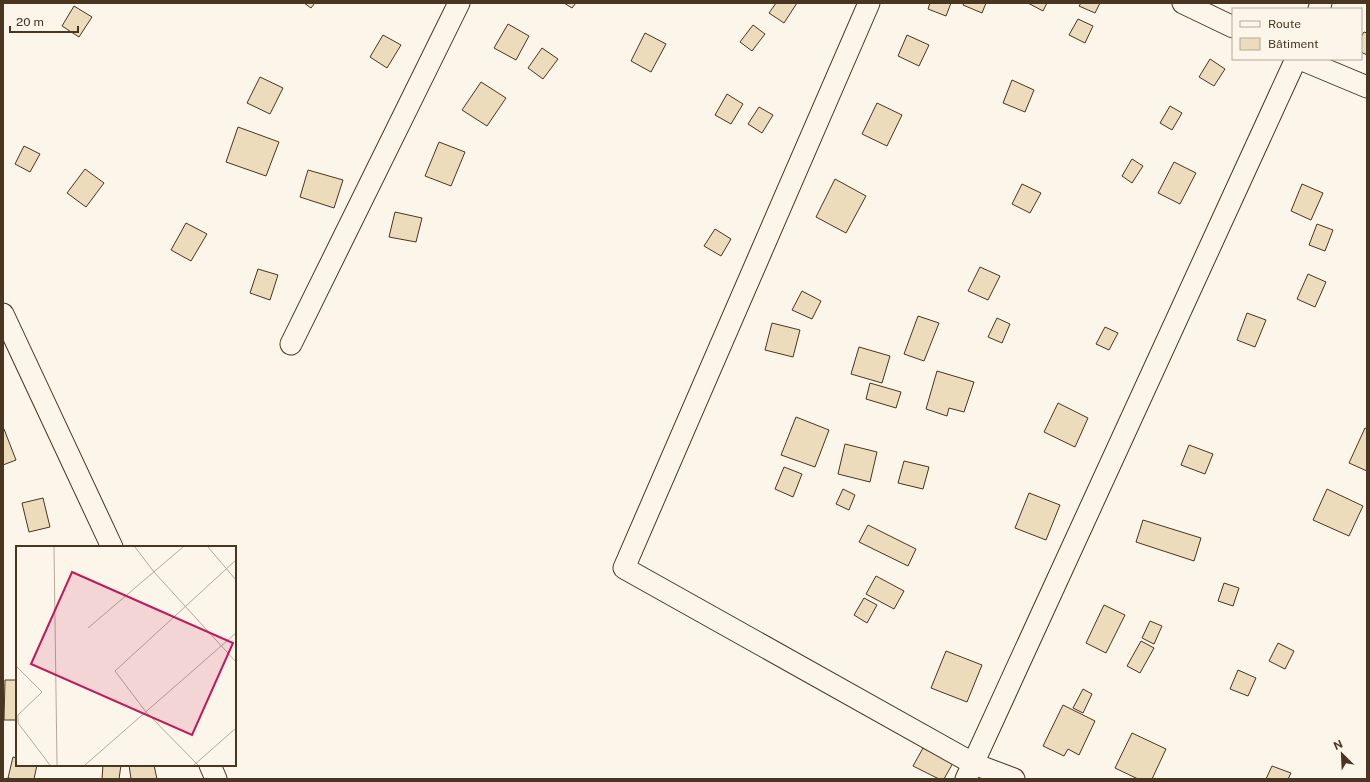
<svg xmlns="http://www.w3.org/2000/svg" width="1370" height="782" font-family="'Public Sans',sans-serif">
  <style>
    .building { fill: #ecdcbc; stroke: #4a3520 }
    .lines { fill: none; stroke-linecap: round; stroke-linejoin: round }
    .minor-casing { stroke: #4a3520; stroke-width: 23 }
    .minor { stroke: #fbf6e9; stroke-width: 21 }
    .inset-road { fill: none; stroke: #b4a999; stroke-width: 1 }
    .view { fill: #c2185b; fill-opacity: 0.15; stroke: #c2185b; stroke-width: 2 }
    .inset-edge { fill: none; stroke: #4a3520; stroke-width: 2 }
  </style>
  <rect width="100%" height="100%" fill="#fbf6e9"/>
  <!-- building -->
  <g class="building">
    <polygon points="304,3 315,3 311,8"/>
    <polygon points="564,3 576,3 572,8"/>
    <polygon points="776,3 797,3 784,23 769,13"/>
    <polygon points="930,3 951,3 946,16 928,9"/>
    <polygon points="964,3 986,3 982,13 963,5"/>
    <polygon points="1028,3 1047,3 1043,11"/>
    <polygon points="1081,3 1100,3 1095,13 1079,6"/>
    <polygon points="74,6 92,17 79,37 62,26"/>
    <polygon points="1078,19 1093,26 1085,43 1069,35"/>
    <polygon points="508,24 529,36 516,60 494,48"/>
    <polygon points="753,25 765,34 752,51 740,42"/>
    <polygon points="1364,32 1367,33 1367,55 1361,52 1361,37"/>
    <polygon points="645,33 666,44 651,72 631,61"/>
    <polygon points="383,35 401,45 387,68 370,57"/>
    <polygon points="907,35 929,45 919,66 898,56"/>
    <polygon points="542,48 558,59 543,79 528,68"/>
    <polygon points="1210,59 1225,69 1214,86 1199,77"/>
    <polygon points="260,77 283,88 270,114 247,103"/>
    <polygon points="1012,80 1034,90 1025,112 1003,103"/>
    <polygon points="481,82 506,98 487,126 462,110"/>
    <polygon points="727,94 743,104 731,124 715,115"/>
    <polygon points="877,103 902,115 887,146 862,134"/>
    <polygon points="1170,106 1182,113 1172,130 1160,123"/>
    <polygon points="759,107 773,115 762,133 748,124"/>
    <polygon points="238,127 279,142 266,176 226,162"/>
    <polygon points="439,142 465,152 451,186 425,176"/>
    <polygon points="24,146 40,154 30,172 15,164"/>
    <polygon points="1132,159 1143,166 1132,183 1122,176"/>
    <polygon points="1174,162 1196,173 1180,204 1158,193"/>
    <polygon points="85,169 104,183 86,207 67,193"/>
    <polygon points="308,170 343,180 334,208 300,197"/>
    <polygon points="835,179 866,196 846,233 816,217"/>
    <polygon points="1022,184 1041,193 1030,213 1012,204"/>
    <polygon points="1302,184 1323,193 1311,220 1291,211"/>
    <polygon points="395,212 422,218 416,242 389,237"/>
    <polygon points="186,223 207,234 191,261 171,250"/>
    <polygon points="1317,224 1333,230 1325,251 1309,245"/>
    <polygon points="715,229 731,239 721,256 704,246"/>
    <polygon points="980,267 1000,276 988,300 968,291"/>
    <polygon points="258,269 278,275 270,300 250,293"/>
    <polygon points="1308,274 1326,282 1315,307 1297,299"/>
    <polygon points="802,291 821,301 812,319 792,310"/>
    <polygon points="1247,313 1266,320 1255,347 1237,340"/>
    <polygon points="918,316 939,323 924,361 904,354"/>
    <polygon points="997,318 1010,324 1002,343 988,337"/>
    <polygon points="772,323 800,330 793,357 765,350"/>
    <polygon points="1105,327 1118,333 1109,350 1096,344"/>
    <polygon points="859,347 890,356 882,383 851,374"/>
    <polygon points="937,371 974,382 964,412 949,408 947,416 926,409"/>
    <polygon points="870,383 901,392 896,408 866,399"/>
    <polygon points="1058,403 1088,418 1075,447 1044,432"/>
    <polygon points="796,417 829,430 815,467 781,455"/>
    <polygon points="1365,428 1367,429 1367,471 1349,463"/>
    <polygon points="4,429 16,460 3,465 3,430"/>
    <polygon points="845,444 877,452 870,482 838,474"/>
    <polygon points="1189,445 1213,454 1205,474 1181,465"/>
    <polygon points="904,461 929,467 923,489 898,483"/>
    <polygon points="784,467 802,474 793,497 775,489"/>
    <polygon points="843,489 855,495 849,510 836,504"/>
    <polygon points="1327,489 1363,506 1349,536 1313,520"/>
    <polygon points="1029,493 1060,505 1046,540 1015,528"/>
    <polygon points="43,498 50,527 29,532 22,503"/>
    <polygon points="1143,520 1201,538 1194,561 1136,542"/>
    <polygon points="868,525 916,549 908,566 859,542"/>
    <polygon points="876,576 904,591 894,609 866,594"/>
    <polygon points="1224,583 1239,588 1233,606 1218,601"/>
    <polygon points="864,598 877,605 867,623 854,615"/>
    <polygon points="1104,605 1125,615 1106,653 1086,643"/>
    <polygon points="1150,621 1162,626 1154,644 1142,638"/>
    <polygon points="1141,641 1154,648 1140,673 1127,666"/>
    <polygon points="1278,643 1294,651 1285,669 1269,661"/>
    <polygon points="946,651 982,665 967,702 931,688"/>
    <polygon points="1238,670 1256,678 1248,696 1230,689"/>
    <polygon points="5,680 17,680 17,720 4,720"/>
    <polygon points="1083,689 1092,694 1083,713 1073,708"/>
    <polygon points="1063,705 1095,721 1079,755 1068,749 1064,756 1043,746"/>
    <polygon points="1132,733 1166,749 1152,779 1138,779 1115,768"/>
    <polygon points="923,748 953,763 944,779 939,779 913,766"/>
    <polygon points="13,757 17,758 17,765 37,765 34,779 15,779 8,778"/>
    <polygon points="103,765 121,765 119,779 102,779"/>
    <polygon points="129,765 154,765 157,779 131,779"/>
    <polygon points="1272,766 1291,773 1288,779 1266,779"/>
  </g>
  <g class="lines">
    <defs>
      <g id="minor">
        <polyline points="869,3 624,568 974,764 1014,779"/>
        <polyline points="1183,3 1233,27"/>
        <polyline points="1319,9 1321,3"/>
        <polyline points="1300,59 1367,87"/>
        <polyline points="3,314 112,547"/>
        <polyline points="291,344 459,3"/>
        <polyline points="210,765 216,779"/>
        <polyline points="966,779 1296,59"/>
      </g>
    </defs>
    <!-- minor casing -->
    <use href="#minor" class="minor-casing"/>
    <!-- minor -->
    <use href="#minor" class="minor"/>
  </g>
  <!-- overview -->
  <g transform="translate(16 546)">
    <rect width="220" height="220" fill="#fbf6e9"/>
    <path class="inset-road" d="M 38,1 L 41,219M 119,1 L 138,26 L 220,116M 192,1 L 220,34M 72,82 L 167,1M 0,120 L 26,146 L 2,169 L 2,177 L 34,219M 69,219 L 220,87M 178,219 L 220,182M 182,219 L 130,166 L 99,125 L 220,14"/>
    <path class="view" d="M 56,26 L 217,97 L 176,189 L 15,118 Z"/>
    <rect width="220" height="220" class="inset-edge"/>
  </g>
  <!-- border -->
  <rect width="1370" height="782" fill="none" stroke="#4a3520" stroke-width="8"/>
  <!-- legend -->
  <rect x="1232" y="8" width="130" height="52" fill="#fbf6e9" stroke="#b4a999"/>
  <rect x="1240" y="21" width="20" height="6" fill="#fbf6e9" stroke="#b4a999"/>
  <text x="1268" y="28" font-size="12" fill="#4a3520">Route</text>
  <rect x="1240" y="38" width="20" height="12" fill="#ecdcbc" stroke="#b4a999"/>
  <text x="1268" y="48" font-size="12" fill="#4a3520">Bâtiment</text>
  <!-- north arrow -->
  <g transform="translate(1342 754) rotate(336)" stroke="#fbf6e9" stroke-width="3" paint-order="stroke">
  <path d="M0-3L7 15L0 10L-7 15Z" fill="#4a3520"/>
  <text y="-6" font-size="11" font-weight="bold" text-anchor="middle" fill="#4a3520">N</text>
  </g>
  <!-- scale -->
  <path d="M10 26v6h68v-6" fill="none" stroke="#4a3520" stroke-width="2"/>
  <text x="16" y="26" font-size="12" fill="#4a3520" stroke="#fbf6e9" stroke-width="3" paint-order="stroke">20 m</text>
</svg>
